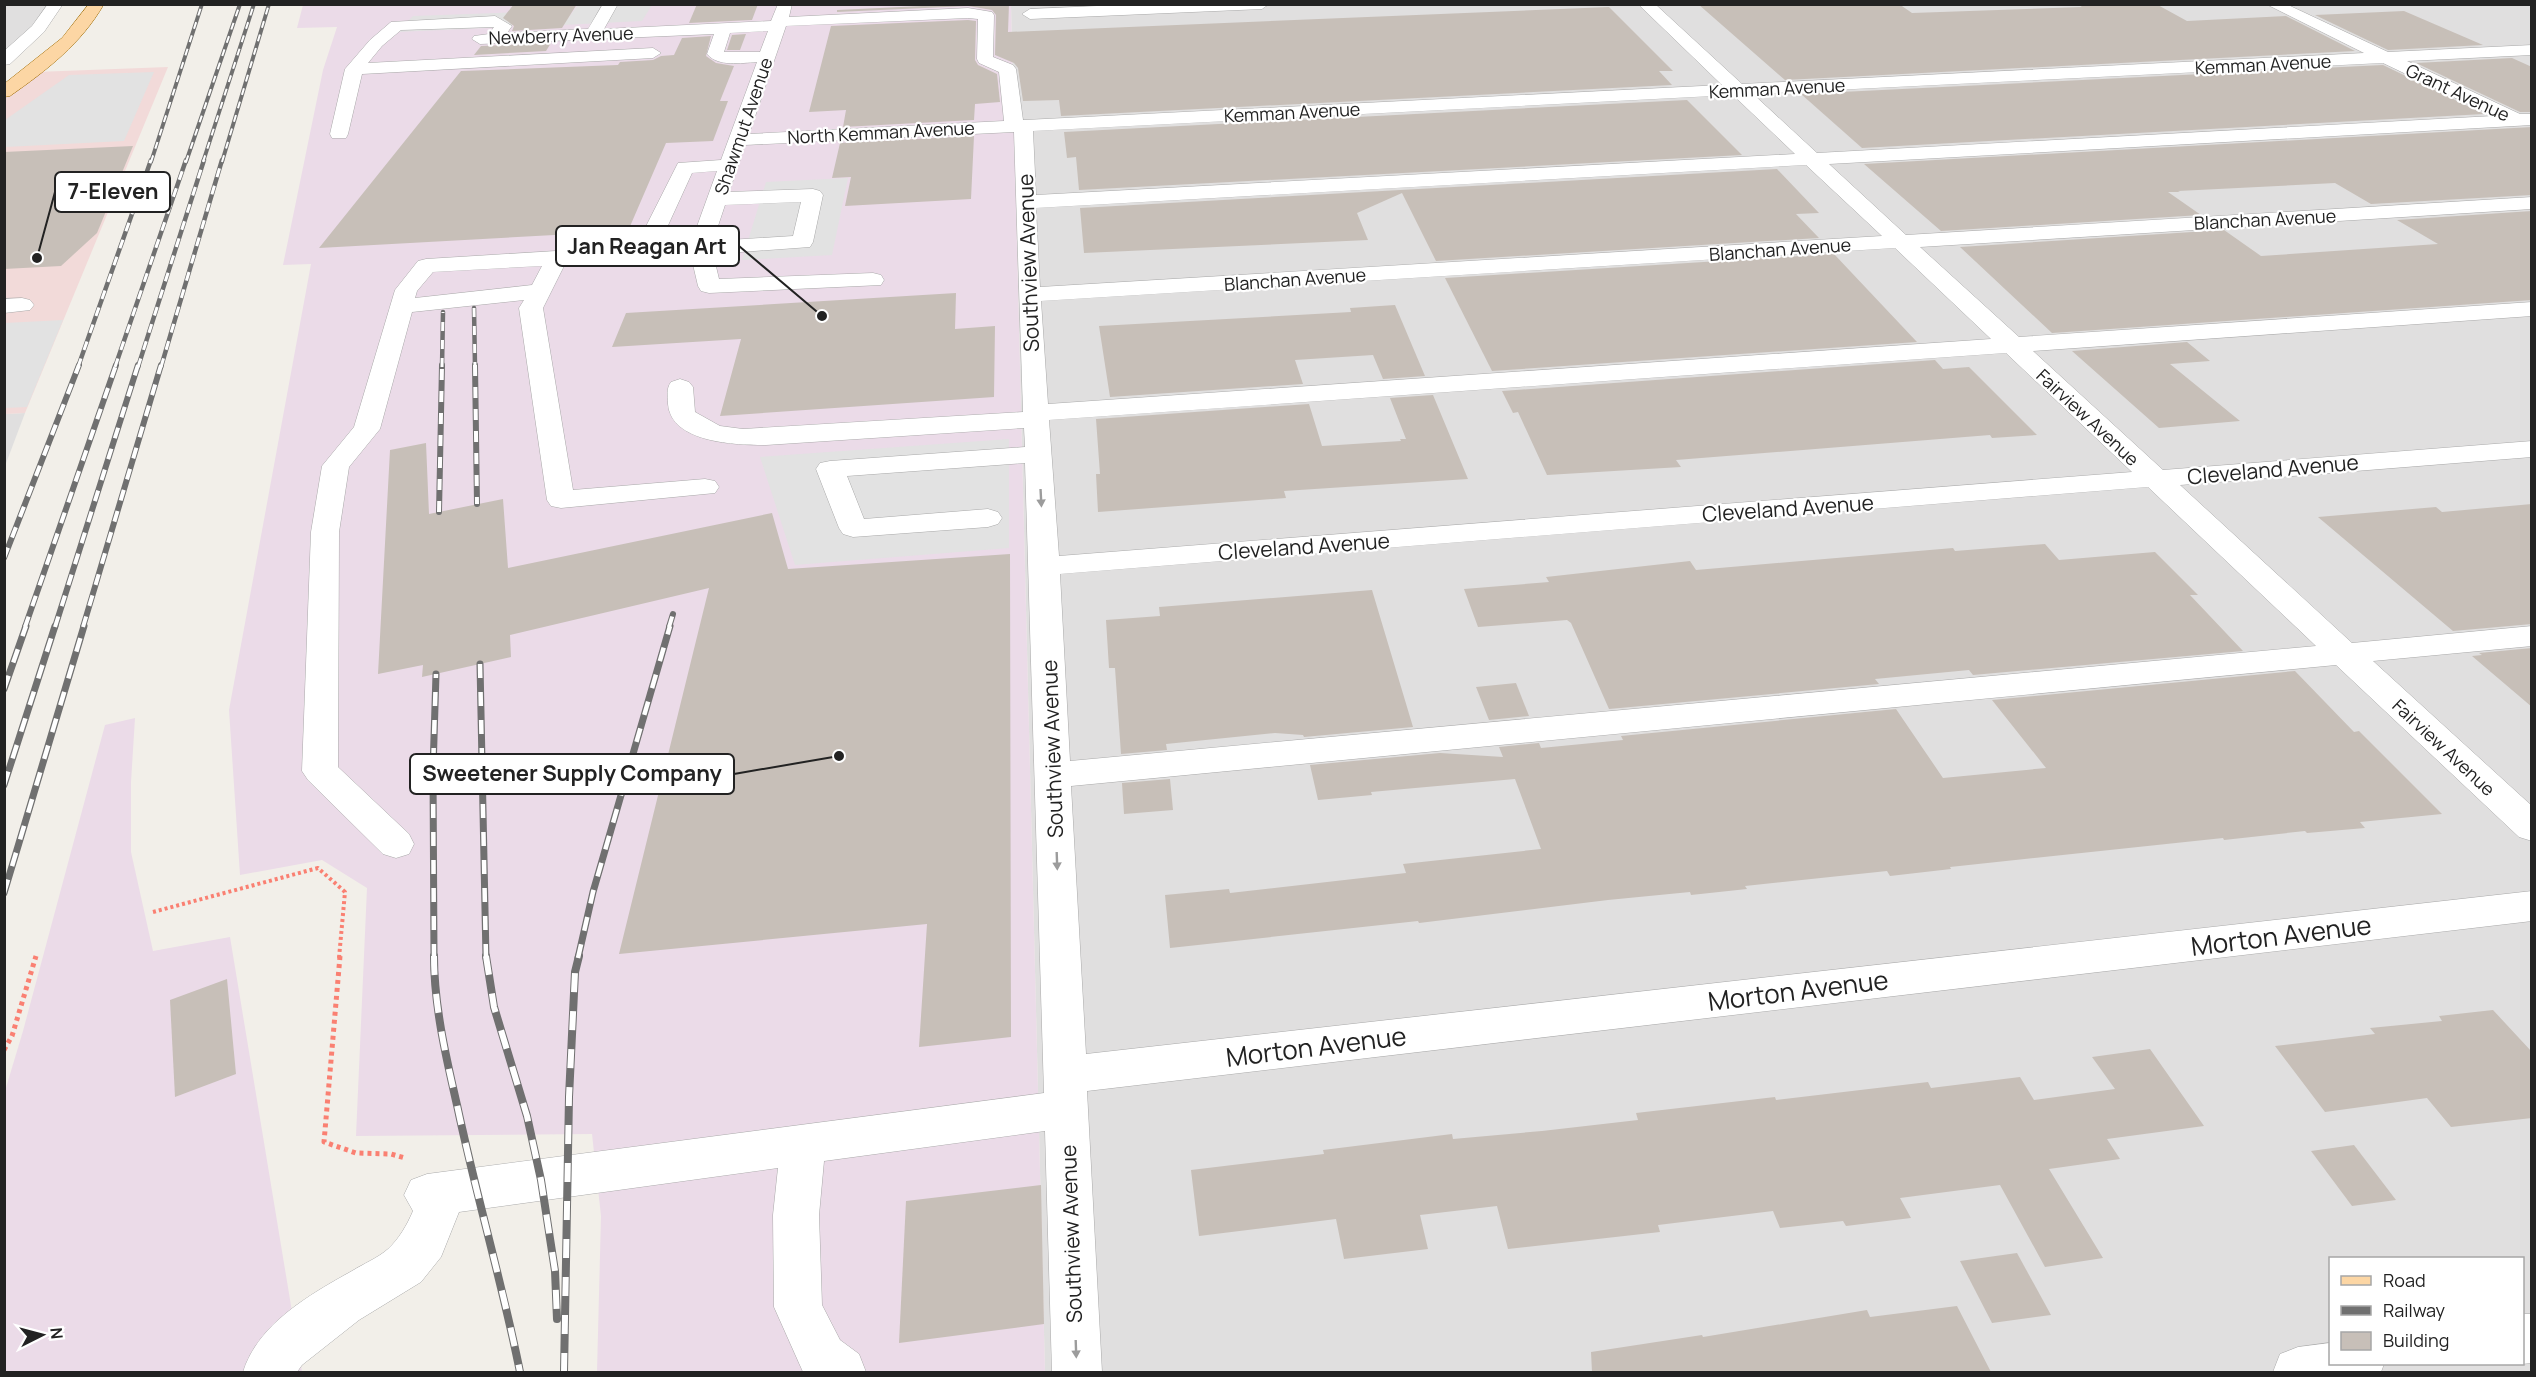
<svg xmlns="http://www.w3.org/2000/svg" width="2536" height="1377" font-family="Manrope,sans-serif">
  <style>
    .residential { fill: #e0dfdf; fill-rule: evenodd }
    .commercial { fill: #f2dad9 }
    .industrial { fill: #ebdbe8 }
    .parking { fill: #e2e2e2 }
    .building { fill: #c7bfb8 }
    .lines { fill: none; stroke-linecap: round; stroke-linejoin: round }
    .minor-casing { stroke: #a9a9a9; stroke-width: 1 }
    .major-casing { stroke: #a06b00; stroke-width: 1 }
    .path-far1 { stroke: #fa8072; stroke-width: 4; stroke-dasharray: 3 3; stroke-linecap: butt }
    .path { stroke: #fa8072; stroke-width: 5; stroke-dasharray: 4 4; stroke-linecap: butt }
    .minor { fill: #fff; fill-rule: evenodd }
    .major { fill: #fcd6a4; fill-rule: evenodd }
    .rail-far4-casing { stroke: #707070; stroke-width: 4 }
    .rail-far3-casing { stroke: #707070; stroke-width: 4.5 }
    .rail-far2-casing { stroke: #707070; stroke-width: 6 }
    .rail-far1-casing { stroke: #707070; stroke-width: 7 }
    .rail-casing { stroke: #707070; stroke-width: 8 }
    .rail-far4 { stroke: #fff; stroke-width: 2; stroke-dasharray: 7; stroke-linecap: butt }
    .rail-far3 { stroke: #fff; stroke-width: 3; stroke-dasharray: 9; stroke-linecap: butt }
    .rail-far2 { stroke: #fff; stroke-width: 4; stroke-dasharray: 11; stroke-linecap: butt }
    .rail-far1 { stroke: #fff; stroke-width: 4.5; stroke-dasharray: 14; stroke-linecap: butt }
    .rail { stroke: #fff; stroke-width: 6; stroke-dasharray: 19; stroke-linecap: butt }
    .oneway { fill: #9c9c9c }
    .labels { text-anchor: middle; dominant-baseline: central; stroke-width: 4.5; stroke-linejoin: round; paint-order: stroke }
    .far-street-label { font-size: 18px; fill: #222; stroke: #fff }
    .street-label { font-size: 21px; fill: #222; stroke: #fff }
    .near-street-label { font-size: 26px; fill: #222; stroke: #fff }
    .leader { fill: none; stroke: #222; stroke-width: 2 }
    .callout-dot { fill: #222; stroke: #fff; stroke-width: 2 }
    .callout { fill: #fff; stroke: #222; stroke-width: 2 }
    .callout-label { font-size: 22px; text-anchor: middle; font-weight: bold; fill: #222 }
  </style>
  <rect width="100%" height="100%" fill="#f2efe9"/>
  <!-- residential -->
  <g class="residential">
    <polygon points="5,5 51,5 41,20 5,51"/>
    <path d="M 1011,5 L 2531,5 L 2531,1372 L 1045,1372 ZM 2330,1258 L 2522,1258 L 2522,1364 L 2330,1364 Z"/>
    <polygon points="25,413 5,466 5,414"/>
  </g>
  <!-- commercial -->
  <polygon class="commercial" points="168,67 25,413 5,414 5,94 36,72"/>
  <!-- industrial -->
  <g class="industrial">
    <polygon points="303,5 1011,5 1045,1372 597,1372 601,1216 592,1134 356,1136 367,888 322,860 240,875 229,710 311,264 283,265 323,70 337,27 297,28"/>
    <polygon points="135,718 131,782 131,852 153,951 230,937 302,1372 5,1372 5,1091 23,1031 105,725"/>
  </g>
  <!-- parking -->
  <g class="parking">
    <polygon points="578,5 652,5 642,21 563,25"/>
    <polygon points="522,12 510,27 397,32 413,16"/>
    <polygon points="154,72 124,141 5,147 5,120 69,75"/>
    <polygon points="848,178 832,255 742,260 766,182"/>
    <polygon points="63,320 27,407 5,408 5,323"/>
    <polygon points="1009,439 1009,548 795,565 760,457"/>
  </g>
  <!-- building -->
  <g class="building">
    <polygon points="514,4 577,4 562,28 512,31 514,26 503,18"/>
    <polygon points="697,4 758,4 752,20 689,23"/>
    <polygon points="964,4 1009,4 1008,32 1609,7 1673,71 1659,71 1672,85 1061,116 1059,100 1023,101 1018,68 1014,63 995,55 996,15 992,10 968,6 837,12 837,10"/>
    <polygon points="1698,4 1899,4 1912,13 2082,7 2077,4 2156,4 2187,21 2286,16 2355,51 1785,80"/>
    <polygon points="2404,11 2483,45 2388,50 2315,15"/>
    <polygon points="968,20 976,21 975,60 978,65 997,74 1000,102 975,104 974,120 843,127 846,110 809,112 831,26"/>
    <polygon points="746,34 740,50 727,50 732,35"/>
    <polygon points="711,36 706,56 716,63 734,66 720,101 728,101 713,141 666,143 628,231 319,248 461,71 618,65 620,62 653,60 661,56 674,55 682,38"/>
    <polygon points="551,43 546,51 474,55 481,46"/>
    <polygon points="2512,58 2532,67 2532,112 2520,112 2416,63"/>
    <polygon points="2383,65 2484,114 1862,148 1801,94"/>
    <polygon points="1687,100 1742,155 1079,190 1076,157 1067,158 1064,132"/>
    <polygon points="2532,127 2532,195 2371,204 2335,183 2178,191 2180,192 2168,192 2201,215 1941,231 1864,164"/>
    <polygon points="974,136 971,199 845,206 851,177 832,178 840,143"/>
    <polygon points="133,146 97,233 61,266 4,269 4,152"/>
    <polygon points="1777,169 1819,213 1796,214 1819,238 1436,261 1402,193 1357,213 1368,240 1084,253 1080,208"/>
    <polygon points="2532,211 2532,300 2052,333 1960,247 2224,230 2261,256 2438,244 2397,220"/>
    <polygon points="1834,254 1917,342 1492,371 1445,278"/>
    <polygon points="956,293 955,329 995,326 994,397 720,416 741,339 612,347 626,313"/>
    <polygon points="1395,305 1425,376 1383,379 1373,355 1295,360 1303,384 1110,397 1099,326 1351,312 1350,308"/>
    <polygon points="2187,342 2210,361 2170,364 2240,421 2159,428 2072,351"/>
    <polygon points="1935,360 1943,369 1969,367 2037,435 1992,438 1990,435 1676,460 1681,467 1547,475 1518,412 1513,413 1502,391"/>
    <polygon points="1433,395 1468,479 1284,491 1286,498 1098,512 1096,474 1100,474 1096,419 1309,404 1322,446 1401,441 1400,439 1406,439 1390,398"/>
    <polygon points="426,443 429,514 503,499 508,568 772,513 788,569 1010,554 1011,1037 919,1047 927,924 619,954 709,588 510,635 511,657 422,677 423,665 378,674 390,450"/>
    <polygon points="2532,504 2532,624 2453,631 2318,517 2436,507 2442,512"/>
    <polygon points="2045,544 2059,560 2155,552 2198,595 2190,595 2243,651 1973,675 1969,670 1875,679 1879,684 1609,709 1571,623 1567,620 1478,627 1464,589 1549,582 1546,577 1690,561 1696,570 1953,548 1955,551"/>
    <polygon points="1372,590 1413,727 1304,737 1303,735 1275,733 1166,744 1167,750 1121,754 1115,668 1109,668 1106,620 1160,616 1159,607"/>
    <polygon points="2532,648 2532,707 2472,656 2482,655 2479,653"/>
    <polygon points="2295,671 2354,732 2359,731 2442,814 2360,822 2365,828 2307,833 2305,831 2224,840 2223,838 1950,867 1951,869 1890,876 1887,871 1745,886 1747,889 1691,895 1690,892 1608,900 1419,923 1418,921 1170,948 1165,895 1229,889 1230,893 1406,873 1403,864 1541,849 1515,779 1371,792 1372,795 1318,800 1310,765 1440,753 1503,757 1499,747 1539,743 1541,748 1623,740 1621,736 1896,709 1943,778 2046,768 1992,700"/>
    <polygon points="1516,683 1529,716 1489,720 1476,687"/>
    <polygon points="1170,779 1173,810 1124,814 1122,783"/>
    <polygon points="227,979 236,1074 175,1097 170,1000"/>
    <polygon points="2493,1010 2532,1052 2532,1118 2451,1127 2427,1098 2325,1112 2275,1046 2375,1034 2370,1028 2442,1021 2439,1016"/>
    <polygon points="2150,1049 2204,1126 2107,1139 2120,1159 2049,1169 2103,1258 2045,1267 2000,1185 1900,1198 1911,1218 1846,1226 1843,1221 1780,1228 1773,1211 1658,1225 1660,1232 1508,1249 1497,1206 1420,1215 1428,1249 1344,1259 1336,1219 1199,1236 1191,1170 1324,1154 1323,1150 1452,1134 1453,1139 1542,1131 1638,1120 1636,1113 1775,1097 1776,1100 1928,1082 1931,1088 2020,1077 2034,1100 2115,1089 2092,1057"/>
    <polygon points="2354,1145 2396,1200 2352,1206 2311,1151"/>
    <polygon points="1041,1185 1044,1324 899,1343 906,1201"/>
    <polygon points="2017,1253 2051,1315 1992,1323 1960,1261"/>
    <polygon points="1957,1306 1991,1372 1592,1372 1591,1352 1702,1335 1703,1337 1867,1310 1870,1317"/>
  </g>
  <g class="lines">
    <defs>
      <g id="minor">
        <polygon points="48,4 63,4 44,32 10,64 4,65 4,51 32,26"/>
        <path d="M 603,4 L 618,4 L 604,29 L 771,21 L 778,4 L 792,4 L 789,17 L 968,8 L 992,12 L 994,15 L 993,57 L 1013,65 L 1016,69 L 1023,120 L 1025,120 L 1722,85 L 1638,4 L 1655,4 L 1742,84 L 2364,53 L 2266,4 L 2286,4 L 2388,52 L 2532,45 L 2532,55 L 2407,61 L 2520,114 L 2532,114 L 2532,125 L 1829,164 L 1906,235 L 2532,197 L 2532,209 L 1920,247 L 2019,337 L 2532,302 L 2532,316 L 2033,351 L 2163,470 L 2532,441 L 2532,457 L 2180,485 L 2352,643 L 2532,626 L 2532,646 L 2373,661 L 2532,806 L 2532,841 L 2519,837 L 2336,665 L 1071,786 L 1086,1054 L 2532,891 L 2532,921 L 1087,1091 L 1102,1372 L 1052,1372 L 1045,1131 L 824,1161 L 819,1215 L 822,1305 L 840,1340 L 859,1354 L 866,1372 L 803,1372 L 774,1307 L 773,1215 L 778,1168 L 459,1212 L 441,1257 L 421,1282 L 359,1320 L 302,1365 L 297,1372 L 243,1372 C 258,1324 309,1295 352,1271 C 363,1264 378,1258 388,1249 C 399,1239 407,1225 413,1211 L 404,1195 L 411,1180 L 427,1174 L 1044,1093 L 1025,463 L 847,476 L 864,519 L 988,509 L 998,512 L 1002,518 L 998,524 L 988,527 L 853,537 L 843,534 L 839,528 L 816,469 L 820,463 L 830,461 L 1025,447 L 1024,428 L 766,445 C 736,445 671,443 668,404 C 668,395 666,389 671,382 L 680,379 L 689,382 L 693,387 L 695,412 L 720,426 L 743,429 L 1023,412 L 1014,132 L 745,145 L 729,192 L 813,189 L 820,191 L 823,195 L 813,242 L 810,247 L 713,254 L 719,279 L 873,273 L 881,275 L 884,280 L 881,285 L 709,293 L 701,291 L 698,286 L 691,256 L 565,264 L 543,308 L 573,490 L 705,479 L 715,481 L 719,487 L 715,493 L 561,508 L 551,506 L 547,500 L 519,308 L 524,300 L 412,312 L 380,429 L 349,467 L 339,532 L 338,767 L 409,834 L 414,844 L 409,854 L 396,858 L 383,854 L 308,780 L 302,771 L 311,532 L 322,466 L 354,427 L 395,290 L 418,261 L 426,259 L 636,246 L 678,163 L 721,160 L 757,62 C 741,63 718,67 707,54 L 714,34 L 480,44 L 472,39 L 474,36 L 489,34 L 494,27 L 401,30 L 382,46 L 368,63 L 653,48 L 661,53 L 653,58 L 362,74 L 348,134 L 346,138 L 332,138 L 330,134 L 345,69 L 370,40 L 391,22 L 495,16 L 512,26 L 507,33 L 588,29 ZM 968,18 L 978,19 L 977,59 L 979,63 L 999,72 L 1004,121 L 749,134 L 786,26 ZM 768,31 L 760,52 L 724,52 L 730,33 ZM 2383,63 L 2493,116 L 1817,153 L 1753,94 ZM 1733,95 L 1795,154 L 1036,195 L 1033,131 ZM 1806,165 L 1882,236 L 1040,287 L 1036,208 ZM 717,171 L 691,243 L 659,245 L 692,173 ZM 801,202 L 793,236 L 713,241 L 725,205 ZM 1895,248 L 1991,339 L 1048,404 L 1041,301 ZM 542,266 L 532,285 L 415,298 L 417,291 L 433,272 ZM 2006,353 L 2132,472 L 1059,556 L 1049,420 ZM 2148,487 L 2316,646 L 1070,761 L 1060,574 Z"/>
        <polygon points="1142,4 1269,4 1262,9 1030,19 1022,14 1030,9"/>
        <polygon points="22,298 30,300 34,305 30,310 4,313 4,299"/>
        <polygon points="2522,1314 2532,1314 2532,1363 2522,1364"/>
        <polygon points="2330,1343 2330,1364 2384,1364 2381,1372 2273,1372 2280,1354 2298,1347"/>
      </g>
      <path id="major" d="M 89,4 L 104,4 C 81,44 47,70 10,96 L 4,97 L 4,84 L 62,38 Z"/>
    </defs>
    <!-- minor casing -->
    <use href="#minor" class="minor-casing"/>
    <!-- major casing -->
    <use href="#major" class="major-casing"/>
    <!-- path-far1 -->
    <polyline class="path-far1" points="153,912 318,868 345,892 339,958"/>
    <!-- path -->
    <g class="path">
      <polyline points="340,956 324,1142 356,1153 391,1154 405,1158"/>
      <polyline points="4,1050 12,1036 36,956"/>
    </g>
    <!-- minor -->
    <use href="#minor" class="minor"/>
    <!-- major -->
    <use href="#major" class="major"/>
    <defs>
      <g id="rail-far4">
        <polyline points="151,162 202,4"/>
        <polyline points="186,162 240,4"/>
        <polyline points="203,162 254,4"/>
        <polyline points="222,162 269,4"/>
      </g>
      <g id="rail-far3">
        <polyline points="474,308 475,367"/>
        <polyline points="78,367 151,160"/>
        <polyline points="115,367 186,160"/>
        <polyline points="138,367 204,160"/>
        <polyline points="161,367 222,160"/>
        <polyline points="442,367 443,312"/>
      </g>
      <g id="rail-far2">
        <polyline points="475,365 477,504"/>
        <polyline points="439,512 442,365"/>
        <polyline points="4,558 79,365"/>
        <polyline points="25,627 116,365"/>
        <polyline points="55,627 138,365"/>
        <polyline points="83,627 161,365"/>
        <polyline points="669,627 673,614"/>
      </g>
      <g id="rail-far1">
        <polyline points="480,664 486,958"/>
        <polyline points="4,689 26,626"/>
        <polyline points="4,785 55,626"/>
        <polyline points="4,893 84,626"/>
        <polyline points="434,958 433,770 436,674"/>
        <polyline points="578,958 593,892 670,626"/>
      </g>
      <g id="rail">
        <path d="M 434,956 C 434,1006 446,1057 457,1105 C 476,1195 502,1282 520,1372"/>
        <polyline points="486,956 494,1007 527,1116 541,1180 555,1271 557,1319"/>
        <polyline points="564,1372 569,1097 575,972 579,956"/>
      </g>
    </defs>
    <!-- rail-far4 casing -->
    <use href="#rail-far4" class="rail-far4-casing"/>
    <!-- rail-far3 casing -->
    <use href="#rail-far3" class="rail-far3-casing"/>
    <!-- rail-far2 casing -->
    <use href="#rail-far2" class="rail-far2-casing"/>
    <!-- rail-far1 casing -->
    <use href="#rail-far1" class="rail-far1-casing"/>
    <!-- rail casing -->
    <use href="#rail" class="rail-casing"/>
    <!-- rail-far4 -->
    <use href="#rail-far4" class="rail-far4"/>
    <!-- rail-far3 -->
    <use href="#rail-far3" class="rail-far3"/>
    <!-- rail-far2 -->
    <use href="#rail-far2" class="rail-far2"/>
    <!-- rail-far1 -->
    <use href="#rail-far1" class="rail-far1"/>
    <!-- rail -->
    <use href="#rail" class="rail"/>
  </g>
  <!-- one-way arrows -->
  <defs><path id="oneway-solid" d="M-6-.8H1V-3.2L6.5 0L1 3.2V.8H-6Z" transform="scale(1.5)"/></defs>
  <g class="oneway">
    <use href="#oneway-solid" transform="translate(1041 498) rotate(87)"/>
    <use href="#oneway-solid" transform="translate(1057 861) rotate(88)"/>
    <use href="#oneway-solid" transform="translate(1076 1349) rotate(88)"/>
  </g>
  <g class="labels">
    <!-- far-street labels -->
    <g class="far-street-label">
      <text transform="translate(561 35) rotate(-2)">Newberry Avenue</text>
      <text transform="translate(2263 64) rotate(-3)">Kemman Avenue</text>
      <text transform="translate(1777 88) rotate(-3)">Kemman Avenue</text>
      <text transform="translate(2458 92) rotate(25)">Grant Avenue</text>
      <text transform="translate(1292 112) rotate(-3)">Kemman Avenue</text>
      <text transform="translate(743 126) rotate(-71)">Shawmut Avenue</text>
      <text transform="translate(881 132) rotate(-3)">North Kemman Avenue</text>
      <text transform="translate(2265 219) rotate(-3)">Blanchan Avenue</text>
      <text transform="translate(1780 249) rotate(-4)">Blanchan Avenue</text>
      <text transform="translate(1295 279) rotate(-4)">Blanchan Avenue</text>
      <text transform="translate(2088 417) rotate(43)">Fairview Avenue</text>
      <text transform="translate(2444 747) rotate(43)">Fairview Avenue</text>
    </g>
    <!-- street labels -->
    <g class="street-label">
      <text transform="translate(1028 263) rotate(-92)">Southview Avenue</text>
      <text transform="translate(2273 469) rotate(-5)">Cleveland Avenue</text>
      <text transform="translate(1788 508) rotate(-4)">Cleveland Avenue</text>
      <text transform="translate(1304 546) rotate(-4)">Cleveland Avenue</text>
      <text transform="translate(1052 749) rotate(-92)">Southview Avenue</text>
      <text transform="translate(1071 1234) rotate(-92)">Southview Avenue</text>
    </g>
    <!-- near-street labels -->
    <g class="near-street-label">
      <text transform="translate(2281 935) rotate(-7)">Morton Avenue</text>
      <text transform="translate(1798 990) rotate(-7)">Morton Avenue</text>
      <text transform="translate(1316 1046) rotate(-7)">Morton Avenue</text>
    </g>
  </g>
  <!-- callouts -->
  <path class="leader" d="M37 258L55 192M822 316L739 246M839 756L734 774"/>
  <g class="callout-dot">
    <circle cx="37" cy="258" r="6"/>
    <circle cx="822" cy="316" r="6"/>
    <circle cx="839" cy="756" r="6"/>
  </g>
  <g class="callout">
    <rect x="55" y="172" width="115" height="40" rx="6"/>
    <rect x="556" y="226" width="183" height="40" rx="6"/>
    <rect x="410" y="754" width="324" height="40" rx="6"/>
  </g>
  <g class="callout-label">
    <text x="113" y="199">7-Eleven</text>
    <text x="647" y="254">Jan Reagan Art</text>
    <text x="572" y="781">Sweetener Supply Company</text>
  </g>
  <!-- border -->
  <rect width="2536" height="1377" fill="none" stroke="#222222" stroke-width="12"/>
  <!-- legend -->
  <rect x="2329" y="1257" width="195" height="108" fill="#ffffff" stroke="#a7a7a7" stroke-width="1.5"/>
  <rect x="2341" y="1276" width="30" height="9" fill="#fcd6a4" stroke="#a7a7a7" stroke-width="1.5"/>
  <text x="2383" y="1287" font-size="18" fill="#222222">Road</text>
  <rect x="2341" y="1306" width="30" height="9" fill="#707070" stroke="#a7a7a7" stroke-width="1.5"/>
  <text x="2383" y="1317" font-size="18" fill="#222222">Railway</text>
  <rect x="2341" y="1332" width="30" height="18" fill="#c7bfb8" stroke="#a7a7a7" stroke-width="1.5"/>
  <text x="2383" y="1347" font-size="18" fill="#222222">Building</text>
  <!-- north arrow -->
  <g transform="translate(42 1335) rotate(84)" stroke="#ffffff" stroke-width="4.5" paint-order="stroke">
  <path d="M0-4.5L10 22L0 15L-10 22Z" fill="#222222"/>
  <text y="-9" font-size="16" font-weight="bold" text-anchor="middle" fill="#222222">N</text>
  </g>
</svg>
